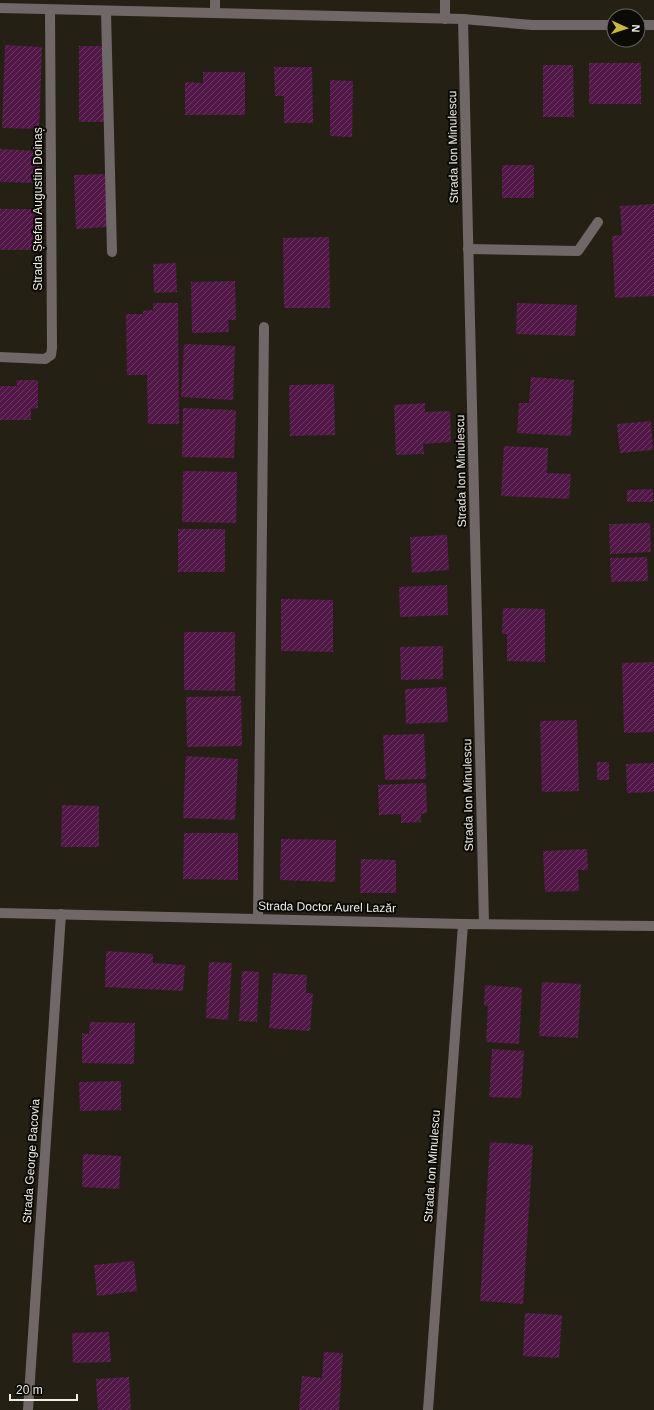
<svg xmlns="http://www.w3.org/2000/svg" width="654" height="1410" font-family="Arial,sans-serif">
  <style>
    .building { fill: url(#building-hatch) }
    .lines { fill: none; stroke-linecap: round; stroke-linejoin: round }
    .minor { stroke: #706767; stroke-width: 10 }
    .labels { text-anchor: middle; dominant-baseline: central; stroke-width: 4; stroke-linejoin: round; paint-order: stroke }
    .street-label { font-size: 12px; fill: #efede5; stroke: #0c0a05 }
  </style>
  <defs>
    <pattern id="building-hatch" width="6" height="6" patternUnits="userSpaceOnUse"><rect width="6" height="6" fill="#501747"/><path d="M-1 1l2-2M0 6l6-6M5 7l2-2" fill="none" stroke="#6a3961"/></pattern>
  </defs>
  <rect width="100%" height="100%" fill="#242114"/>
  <!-- building -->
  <g class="building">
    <polygon points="5,45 42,47 39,129 2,128"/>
    <rect x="79" y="46" width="25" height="76"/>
    <rect x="589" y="63" width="52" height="41"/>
    <polygon points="543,65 573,65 574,117 543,117"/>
    <polygon points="274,67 312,67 313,123 284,123 284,96 275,96"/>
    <polygon points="203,72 245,72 245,115 185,115 185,82 203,83"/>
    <polygon points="330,80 353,81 352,137 330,136"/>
    <polygon points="0,149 40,151 39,183 0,182"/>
    <rect x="502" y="165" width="32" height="33"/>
    <polygon points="106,174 108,227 76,229 74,175"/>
    <polygon points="654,204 654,296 615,298 612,236 622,235 620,206"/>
    <rect x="0" y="209" width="35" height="41"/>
    <polygon points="329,237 330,308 284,308 283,238"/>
    <polygon points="176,263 177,292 154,293 153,264"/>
    <polygon points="235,281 236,320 228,320 229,332 192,333 191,282"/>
    <polygon points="153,303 178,303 179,424 148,424 147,375 127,375 126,314 143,314 143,311 153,310"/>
    <polygon points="517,303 577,305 575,336 516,334"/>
    <polygon points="184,344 235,346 233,400 181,397"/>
    <polygon points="531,377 574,380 571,436 517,433 519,403 529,403"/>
    <polygon points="16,380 38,380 38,408 31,409 31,420 0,420 0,386 17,386"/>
    <polygon points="334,384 335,435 290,436 289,385"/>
    <polygon points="425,403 425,412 450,411 451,442 423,444 424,454 396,455 394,405"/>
    <polygon points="183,408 236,410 234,458 182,457"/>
    <polygon points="651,421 653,450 620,453 617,424"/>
    <polygon points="504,446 548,448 547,473 571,474 569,499 501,496"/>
    <polygon points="183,471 237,472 236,523 182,522"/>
    <polygon points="653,489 653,502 627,502 627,490"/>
    <polygon points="650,523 651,552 610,554 609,524"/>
    <rect x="178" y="529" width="47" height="43"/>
    <polygon points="447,535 449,570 412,573 410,537"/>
    <polygon points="647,557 648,581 611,582 610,558"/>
    <polygon points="447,585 448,615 400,617 399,587"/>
    <polygon points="281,599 333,600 333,652 281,651"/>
    <polygon points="503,608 545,609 545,662 507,661 507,634 502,634"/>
    <polygon points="184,632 235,632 235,691 184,690"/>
    <polygon points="443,646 443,679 401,680 400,647"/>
    <polygon points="654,662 654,732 624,733 622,663"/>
    <polygon points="446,687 448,722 406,724 405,689"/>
    <polygon points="241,696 242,746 187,747 186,697"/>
    <polygon points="577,720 579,791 542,792 540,721"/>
    <polygon points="424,734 426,779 385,780 383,735"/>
    <polygon points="186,756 238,759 235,820 183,818"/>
    <rect x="597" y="762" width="12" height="18"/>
    <polygon points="654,763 654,792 627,793 626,764"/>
    <polygon points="426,783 427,813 421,814 421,822 401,823 401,814 379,815 378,785"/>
    <polygon points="62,805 99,806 99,847 61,847"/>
    <polygon points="184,833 238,833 238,880 183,879"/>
    <polygon points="281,839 336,840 335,882 280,880"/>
    <polygon points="587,849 588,870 578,870 579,891 545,892 543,851"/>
    <polygon points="361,859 396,860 396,893 360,893"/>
    <polygon points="106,951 153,954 153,963 185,965 183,991 105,987"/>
    <polygon points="209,962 232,963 228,1020 206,1018"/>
    <polygon points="242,971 259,972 257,1022 239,1021"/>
    <polygon points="273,973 307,975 306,993 313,993 310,1031 269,1028"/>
    <polygon points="542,982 581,984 578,1038 539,1036"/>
    <polygon points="485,985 522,988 519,1044 486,1042 488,1006 484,1006"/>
    <polygon points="90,1022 135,1023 134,1064 82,1063 82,1033 89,1034"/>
    <polygon points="492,1049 524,1051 521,1098 489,1097"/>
    <polygon points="121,1081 121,1110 80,1111 79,1082"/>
    <polygon points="490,1142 533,1145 523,1304 480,1301"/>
    <polygon points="83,1154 121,1156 119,1189 82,1187"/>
    <polygon points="134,1261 137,1291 97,1296 94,1265"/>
    <polygon points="525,1313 562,1315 559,1358 523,1356"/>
    <polygon points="109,1332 111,1362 73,1363 72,1333"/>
    <polygon points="324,1352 343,1353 339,1410 299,1410 302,1376 322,1378"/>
    <polygon points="129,1377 131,1410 98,1410 96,1379"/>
  </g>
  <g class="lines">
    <!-- minor -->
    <g class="minor">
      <polyline points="0,8 463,19 532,25 614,25"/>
      <polyline points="106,12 112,252"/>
      <polyline points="215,13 215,0"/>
      <polyline points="445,19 445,0"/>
      <polyline points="463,19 484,923"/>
      <polyline points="638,25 654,25"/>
      <polyline points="468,249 578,251 598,222"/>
      <polyline points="0,357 45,359 51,355 52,348 50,10"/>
      <polyline points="0,913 463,924 654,926"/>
      <polyline points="258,919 264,327"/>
      <polyline points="28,1410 61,914"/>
      <polyline points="428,1410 463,924"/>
    </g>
  </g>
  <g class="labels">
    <!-- street labels -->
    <g class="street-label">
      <text transform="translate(453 147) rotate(-91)">Strada Ion Minulescu</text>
      <text transform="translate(38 209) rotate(-90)">Strada Ștefan Augustin Doinaș</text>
      <text transform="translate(461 471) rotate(-91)">Strada Ion Minulescu</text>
      <text transform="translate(468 795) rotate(-91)">Strada Ion Minulescu</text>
      <text transform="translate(327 907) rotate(1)">Strada Doctor Aurel Lazăr</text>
      <text transform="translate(31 1161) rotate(-86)">Strada George Bacovia</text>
      <text transform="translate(432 1166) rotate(-86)">Strada Ion Minulescu</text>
    </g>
  </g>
  <!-- north arrow -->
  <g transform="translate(626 28) rotate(93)"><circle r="19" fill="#0c0a05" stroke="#67655f"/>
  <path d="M0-3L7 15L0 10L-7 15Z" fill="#caba3a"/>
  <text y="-6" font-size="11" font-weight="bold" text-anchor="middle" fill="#efede5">N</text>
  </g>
  <!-- scale -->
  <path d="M10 1394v6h67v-6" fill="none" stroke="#efede5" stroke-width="2"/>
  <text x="16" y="1394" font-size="12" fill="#efede5" stroke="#0c0a05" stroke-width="3" paint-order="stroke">20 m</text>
</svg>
